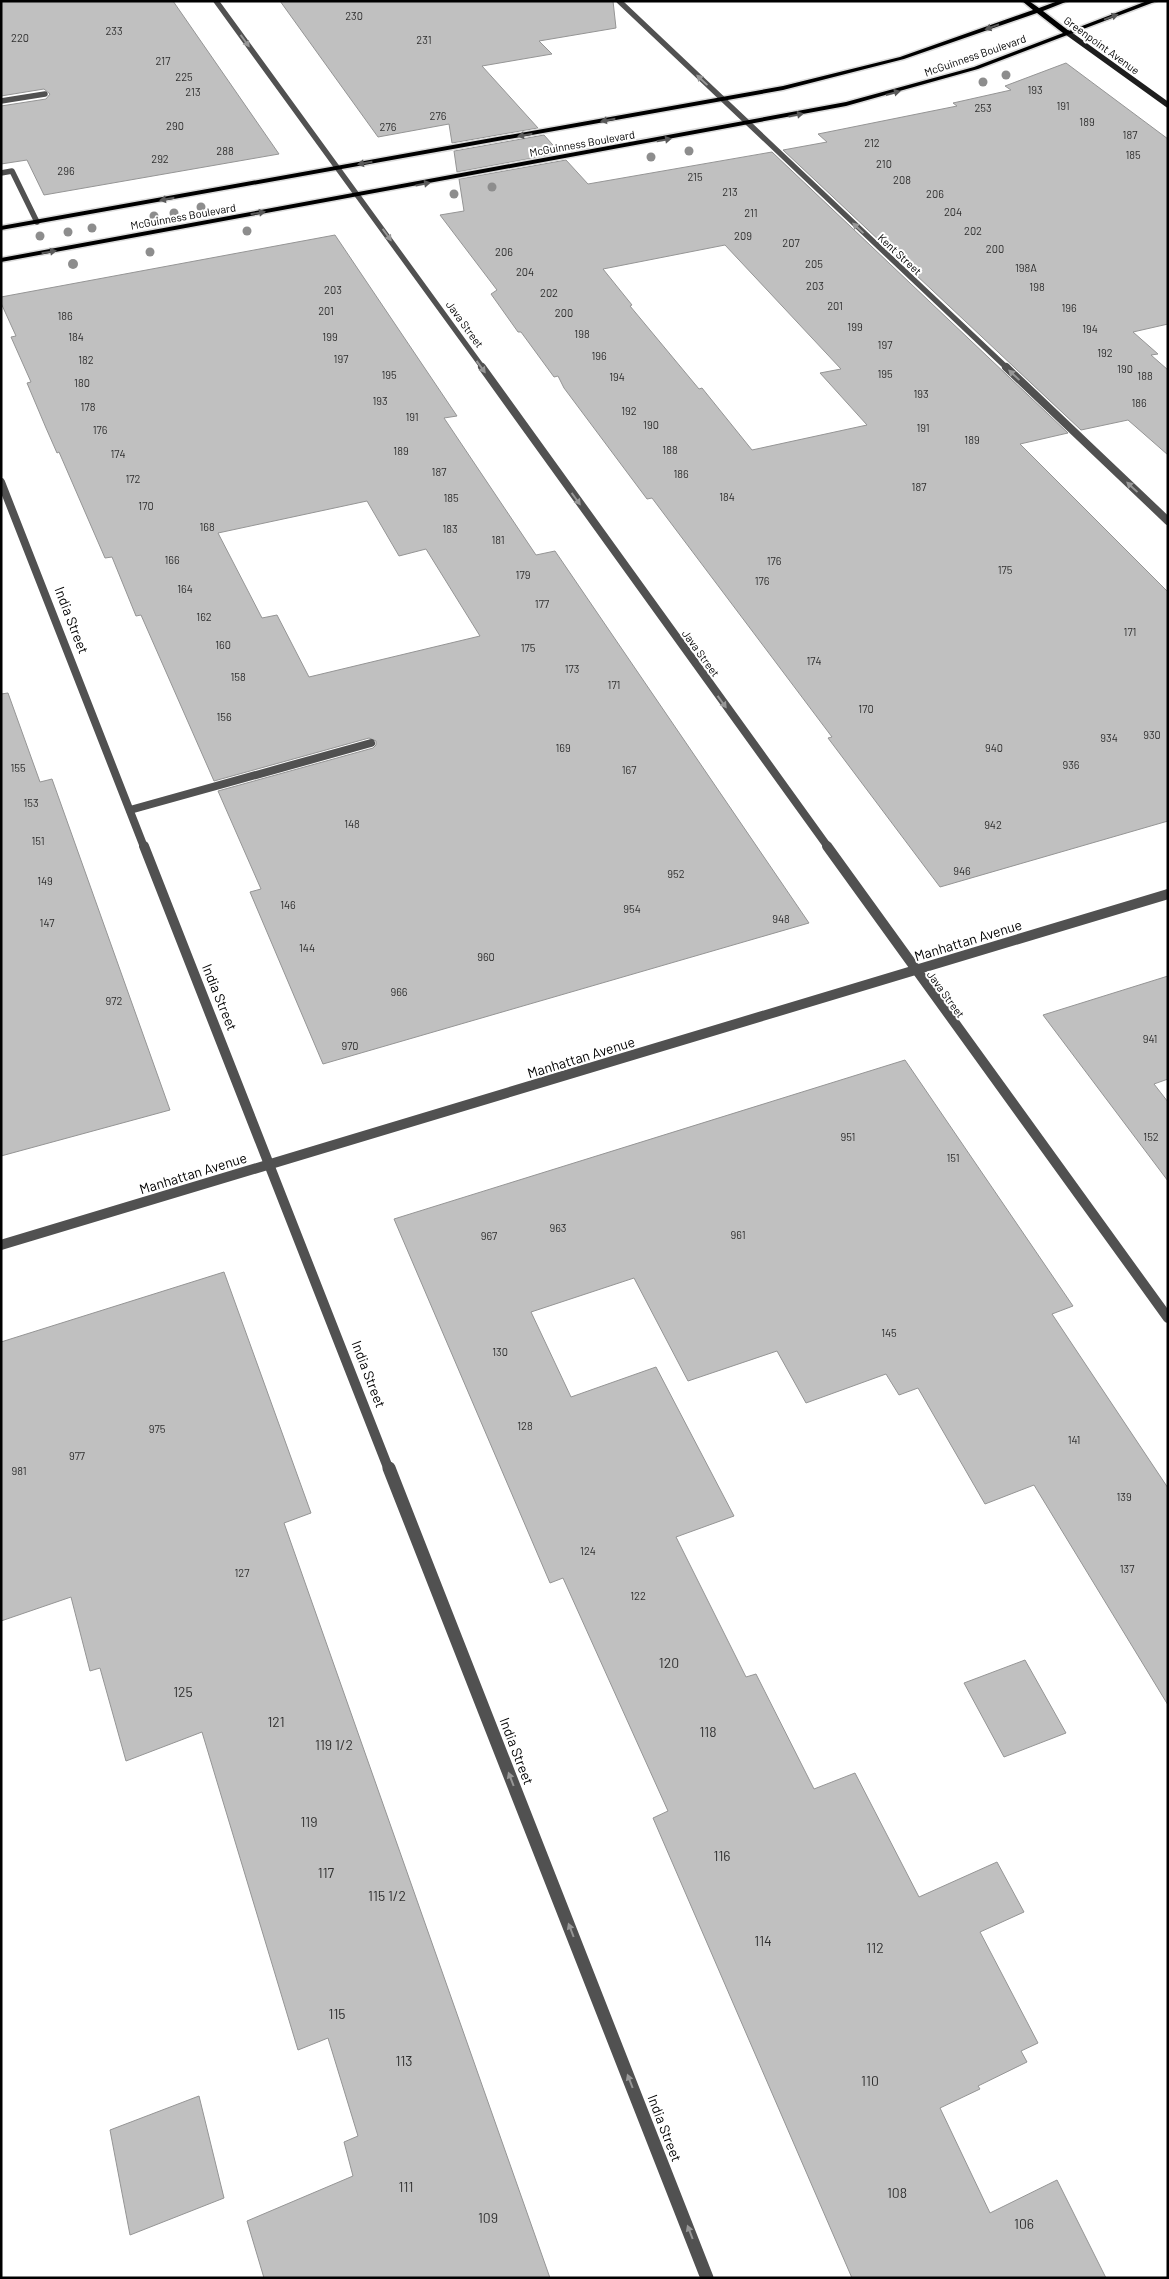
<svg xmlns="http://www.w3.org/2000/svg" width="1169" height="2279" font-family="Barlow,sans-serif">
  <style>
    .building { fill: #c0c0c0; stroke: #959595; fill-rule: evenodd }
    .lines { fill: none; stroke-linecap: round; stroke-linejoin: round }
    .primary-casing { stroke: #dbdbdb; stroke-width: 3 }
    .service-far1 { stroke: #515151; stroke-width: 5.5 }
    .service { stroke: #515151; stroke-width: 8 }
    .minor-far3 { stroke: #515151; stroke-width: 5.5 }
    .minor-far2 { stroke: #515151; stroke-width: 8 }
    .minor-far1 { stroke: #515151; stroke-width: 10 }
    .minor { stroke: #515151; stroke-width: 13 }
    .tertiary { stroke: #515151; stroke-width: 10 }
    .secondary { stroke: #1e1e1e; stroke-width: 5.5 }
    .primary { fill: #000; fill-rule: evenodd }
    .tree { fill: #8d8d8d }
    .oneway { fill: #595959 }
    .oneway2 { fill: #979797 }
    .labels { text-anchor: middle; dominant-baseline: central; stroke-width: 4; stroke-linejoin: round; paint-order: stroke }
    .number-label { font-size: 11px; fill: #303030 }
    .far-street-label { font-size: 11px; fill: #000; stroke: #fff }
    .street-label { font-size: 14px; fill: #000; stroke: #fff }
    .near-number-label { font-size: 14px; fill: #303030 }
  </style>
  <rect width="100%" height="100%" fill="#fff"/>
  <!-- building -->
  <g class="building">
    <polygon points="1,1 173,1 279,154 44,195 27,160 1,164 1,106 46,99 50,94 44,89 1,96"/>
    <polygon points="280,1 613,1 616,28 539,41 552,54 482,66 538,128 452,143 449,124 378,137"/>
    <polygon points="1066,63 1168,139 1168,324 1133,332 1158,354 1151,355 1168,370 1168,455 1128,420 1081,430 783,150 827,142 818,134 957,106 953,103 1011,90 1005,86"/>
    <polygon points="544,135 560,153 457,172 454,151"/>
    <path d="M 772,152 L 1068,433 L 1020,444 L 1168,592 L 1168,821 L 940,887 L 828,738 L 832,737 L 652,498 L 647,499 L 564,388 L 558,376 L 554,377 L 521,332 L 518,332 L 491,294 L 497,290 L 440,215 L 464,211 L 459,179 L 566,160 L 588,184 ZM 725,245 L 841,369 L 820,373 L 867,425 L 752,450 L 702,388 L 699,389 L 630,306 L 632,305 L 603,269 Z"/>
    <path d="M 335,235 L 457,416 L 444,418 L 536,555 L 555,551 L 809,923 L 323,1064 L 250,892 L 261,889 L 218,791 L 373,748 L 376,745 L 376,741 L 369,738 L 214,781 L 141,615 L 136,616 L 112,557 L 105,558 L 59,452 L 57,453 L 46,428 L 27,383 L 31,382 L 11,337 L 16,336 L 1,303 L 1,297 ZM 367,501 L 399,556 L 426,549 L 480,636 L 309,677 L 277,615 L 262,618 L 218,533 Z"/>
    <polygon points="8,693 40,782 52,779 170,1110 1,1156 1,694"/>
    <polygon points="1168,976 1168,1079 1154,1084 1168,1102 1168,1181 1043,1015"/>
    <polygon points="905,1060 1073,1306 1052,1314 1168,1488 1168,1705 1034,1485 985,1504 918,1388 899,1395 886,1374 806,1403 777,1351 688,1381 634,1278 531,1312 571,1397 656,1367 734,1516 676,1537 746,1677 756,1674 814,1789 855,1773 919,1897 997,1862 1024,1912 980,1932 1038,2043 1021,2051 1027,2062 978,2086 980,2089 940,2108 990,2213 1057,2180 1106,2278 852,2278 653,1818 668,1811 563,1578 550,1583 394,1219"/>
    <polygon points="224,1272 311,1513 284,1523 550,2278 264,2278 247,2221 353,2176 344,2142 358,2136 328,2038 298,2050 202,1732 126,1761 100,1668 90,1671 71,1597 1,1621 1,1342"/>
    <polygon points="1025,1660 1066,1733 1004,1757 964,1683"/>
    <polygon points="199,2096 224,2198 130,2235 110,2130"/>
  </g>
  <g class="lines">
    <defs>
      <polygon id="primary" points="1022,1 1029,1 1039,8 1058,1 1068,1 1043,11 1069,31 1147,1 1157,1 978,69 846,106 1,262 1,258 846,102 974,67 1063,33 1037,13 904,59 783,90 1,230 1,226 783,86 900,57 1033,10"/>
    </defs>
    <!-- primary casing -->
    <use href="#primary" class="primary-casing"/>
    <!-- service-far1 -->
    <g class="service-far1">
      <polyline points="1,101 45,94"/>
      <polyline points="1,173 12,171 37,222"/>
    </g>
    <!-- service -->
    <polyline class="service" points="130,810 371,743"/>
    <!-- minor-far3 -->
    <g class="minor-far3">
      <polyline points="216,1 483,368"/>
      <polyline points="619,1 1007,368"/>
    </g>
    <!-- minor-far2 -->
    <g class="minor-far2">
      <polyline points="482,367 828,847"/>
      <polyline points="1006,367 1168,521"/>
      <polyline points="1,482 144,847"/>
    </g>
    <!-- minor-far1 -->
    <g class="minor-far1">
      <polyline points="144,846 389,1470"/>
      <polyline points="827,846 1168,1318"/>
    </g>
    <!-- minor -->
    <polyline class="minor" points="389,1468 707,2278"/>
    <!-- tertiary -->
    <polyline class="tertiary" points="1,1245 1168,894"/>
    <!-- secondary -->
    <polyline class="secondary" points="1068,33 1168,105"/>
    <!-- primary -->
    <use href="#primary" class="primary"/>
  </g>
  <!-- trees -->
  <g class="tree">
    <circle cx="1006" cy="75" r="4.5"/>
    <circle cx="983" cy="82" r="4.5"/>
    <circle cx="689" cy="151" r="4.5"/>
    <circle cx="651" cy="157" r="4.5"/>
    <circle cx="492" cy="187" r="4.5"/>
    <circle cx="454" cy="194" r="4.5"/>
    <circle cx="201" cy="207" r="4.5"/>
    <circle cx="174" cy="213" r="4.5"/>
    <circle cx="154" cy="216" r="4.5"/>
    <circle cx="92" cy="228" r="4.5"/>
    <circle cx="247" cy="231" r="4.5"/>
    <circle cx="68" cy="232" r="4.5"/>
    <circle cx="40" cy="236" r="4.5"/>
    <circle cx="150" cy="252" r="4.5"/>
    <circle cx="73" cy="264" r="5"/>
  </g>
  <!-- one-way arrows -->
  <defs><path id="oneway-solid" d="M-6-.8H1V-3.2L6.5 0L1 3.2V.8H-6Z" transform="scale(1.25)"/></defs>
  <g class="oneway">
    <use href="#oneway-solid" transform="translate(1111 17) rotate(-20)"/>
    <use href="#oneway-solid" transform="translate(992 27) rotate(160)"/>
    <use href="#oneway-solid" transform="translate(893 93) rotate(-15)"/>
    <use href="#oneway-solid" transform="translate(796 115) rotate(-11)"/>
    <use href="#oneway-solid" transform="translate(608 120) rotate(170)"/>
    <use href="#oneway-solid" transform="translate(525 135) rotate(170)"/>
    <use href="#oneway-solid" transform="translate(664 140) rotate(-10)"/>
    <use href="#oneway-solid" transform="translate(365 163) rotate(170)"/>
    <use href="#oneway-solid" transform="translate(423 184) rotate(-11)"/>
    <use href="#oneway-solid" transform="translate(167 199) rotate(170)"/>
    <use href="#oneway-solid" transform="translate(258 213) rotate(-10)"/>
    <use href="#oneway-solid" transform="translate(49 252) rotate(-10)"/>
  </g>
  <g class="oneway2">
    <use href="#oneway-solid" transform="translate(245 41) rotate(54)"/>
    <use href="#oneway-solid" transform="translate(702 80) rotate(-137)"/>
    <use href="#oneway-solid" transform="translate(858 228) rotate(-137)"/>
    <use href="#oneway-solid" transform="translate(387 235) rotate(54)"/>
    <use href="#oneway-solid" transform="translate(481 367) rotate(54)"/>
    <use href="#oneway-solid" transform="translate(1014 375) rotate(-137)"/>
    <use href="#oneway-solid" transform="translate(1132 487) rotate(-137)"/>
    <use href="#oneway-solid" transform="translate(576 499) rotate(54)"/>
    <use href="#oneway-solid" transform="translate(722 702) rotate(54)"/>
    <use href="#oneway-solid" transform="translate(511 1779) rotate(-111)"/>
    <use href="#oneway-solid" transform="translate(571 1930) rotate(-111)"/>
    <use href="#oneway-solid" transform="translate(630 2081) rotate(-111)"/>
    <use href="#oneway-solid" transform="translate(690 2232) rotate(-111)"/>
  </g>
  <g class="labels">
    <!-- number labels -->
    <g class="number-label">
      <text x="354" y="15">230</text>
      <text x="114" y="30">233</text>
      <text x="20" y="37">220</text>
      <text x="424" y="39">231</text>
      <text x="163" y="60">217</text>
      <text x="184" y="76">225</text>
      <text x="1035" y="89">193</text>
      <text x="193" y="91">213</text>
      <text x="1063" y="105">191</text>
      <text x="983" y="107">253</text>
      <text x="438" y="115">276</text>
      <text x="1087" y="121">189</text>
      <text x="175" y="125">290</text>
      <text x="388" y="126">276</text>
      <text x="1130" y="134">187</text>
      <text x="872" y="142">212</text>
      <text x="225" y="150">288</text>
      <text x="1133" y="154">185</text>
      <text x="160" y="158">292</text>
      <text x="884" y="163">210</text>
      <text x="66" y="170">296</text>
      <text x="695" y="176">215</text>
      <text x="902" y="179">208</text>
      <text x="730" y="191">213</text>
      <text x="935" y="193">206</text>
      <text x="953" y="211">204</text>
      <text x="751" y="212">211</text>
      <text x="973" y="230">202</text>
      <text x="743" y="235">209</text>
      <text x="791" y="242">207</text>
      <text x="995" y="248">200</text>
      <text x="504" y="251">206</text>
      <text x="814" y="263">205</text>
      <text x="1026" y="267">198A</text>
      <text x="525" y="271">204</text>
      <text x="815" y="285">203</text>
      <text x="1037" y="286">198</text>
      <text x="333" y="289">203</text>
      <text x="549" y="292">202</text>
      <text x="835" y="305">201</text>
      <text x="1069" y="307">196</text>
      <text x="326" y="310">201</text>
      <text x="564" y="312">200</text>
      <text x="65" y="315">186</text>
      <text x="855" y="326">199</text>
      <text x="1090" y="328">194</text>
      <text x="582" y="333">198</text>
      <text x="76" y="336">184</text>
      <text x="330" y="336">199</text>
      <text x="885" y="344">197</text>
      <text x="1105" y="352">192</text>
      <text x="599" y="355">196</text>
      <text x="341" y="358">197</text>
      <text x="86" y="359">182</text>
      <text x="1125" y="368">190</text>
      <text x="885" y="373">195</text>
      <text x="389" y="374">195</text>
      <text x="1145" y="375">188</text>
      <text x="617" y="376">194</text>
      <text x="82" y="382">180</text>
      <text x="921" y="393">193</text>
      <text x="380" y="400">193</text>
      <text x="1139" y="402">186</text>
      <text x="88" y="406">178</text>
      <text x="629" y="410">192</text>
      <text x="412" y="416">191</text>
      <text x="651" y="424">190</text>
      <text x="923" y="427">191</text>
      <text x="100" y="429">176</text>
      <text x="972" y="439">189</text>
      <text x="670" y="449">188</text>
      <text x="401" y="450">189</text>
      <text x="118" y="453">174</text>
      <text x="439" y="471">187</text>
      <text x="681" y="473">186</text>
      <text x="133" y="478">172</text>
      <text x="919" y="486">187</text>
      <text x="727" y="496">184</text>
      <text x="451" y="497">185</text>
      <text x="146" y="505">170</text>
      <text x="207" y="526">168</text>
      <text x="450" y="528">183</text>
      <text x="498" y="539">181</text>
      <text x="172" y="559">166</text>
      <text x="774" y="560">176</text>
      <text x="1005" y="569">175</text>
      <text x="523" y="574">179</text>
      <text x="762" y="580">176</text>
      <text x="185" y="588">164</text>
      <text x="542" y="603">177</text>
      <text x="204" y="616">162</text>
      <text x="1130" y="631">171</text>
      <text x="223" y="644">160</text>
      <text x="528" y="647">175</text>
      <text x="814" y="660">174</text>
      <text x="572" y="668">173</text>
      <text x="238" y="676">158</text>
      <text x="614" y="684">171</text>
      <text x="866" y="708">170</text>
      <text x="224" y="716">156</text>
      <text x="1152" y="734">930</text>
      <text x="1109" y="737">934</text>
      <text x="563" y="747">169</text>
      <text x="994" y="747">940</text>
      <text x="1071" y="764">936</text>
      <text x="18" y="767">155</text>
      <text x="629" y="769">167</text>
      <text x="31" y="802">153</text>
      <text x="352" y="823">148</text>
      <text x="993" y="824">942</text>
      <text x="38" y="840">151</text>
      <text x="962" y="870">946</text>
      <text x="676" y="873">952</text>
      <text x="45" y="880">149</text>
      <text x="288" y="904">146</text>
      <text x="632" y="908">954</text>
      <text x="781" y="918">948</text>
      <text x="47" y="922">147</text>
      <text x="307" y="947">144</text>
      <text x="486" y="956">960</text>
      <text x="399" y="991">966</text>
      <text x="114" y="1000">972</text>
      <text x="1150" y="1038">941</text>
      <text x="350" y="1045">970</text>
      <text x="848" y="1136">951</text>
      <text x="1151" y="1136">152</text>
      <text x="953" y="1157">151</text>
      <text x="558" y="1227">963</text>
      <text x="738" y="1234">961</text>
      <text x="489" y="1235">967</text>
      <text x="889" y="1332">145</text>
      <text x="500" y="1351">130</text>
      <text x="525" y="1425">128</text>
      <text x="157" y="1428">975</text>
      <text x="1074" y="1439">141</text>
      <text x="77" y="1455">977</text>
      <text x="19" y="1470">981</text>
      <text x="1124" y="1496">139</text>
      <text x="588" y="1550">124</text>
      <text x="1127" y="1568">137</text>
      <text x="242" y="1572">127</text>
      <text x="638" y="1595">122</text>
    </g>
    <!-- far-street labels -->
    <g class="far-street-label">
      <text transform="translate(1102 45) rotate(36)">Greenpoint Avenue</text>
      <text transform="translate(975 55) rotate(-19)">McGuinness Boulevard</text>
      <text transform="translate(582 143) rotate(-10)">McGuinness Boulevard</text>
      <text transform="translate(183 216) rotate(-10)">McGuinness Boulevard</text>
      <text transform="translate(900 254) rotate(43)">Kent Street</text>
      <text transform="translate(465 324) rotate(54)">Java Street</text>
      <text transform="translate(701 653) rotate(54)">Java Street</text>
      <text transform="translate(946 994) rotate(54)">Java Street</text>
    </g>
    <!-- street labels -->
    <g class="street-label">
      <text transform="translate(72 620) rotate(69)">India Street</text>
      <text transform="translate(968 940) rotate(-17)">Manhattan Avenue</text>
      <text transform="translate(220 997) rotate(68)">India Street</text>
      <text transform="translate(581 1057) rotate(-17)">Manhattan Avenue</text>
      <text transform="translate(193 1173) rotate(-17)">Manhattan Avenue</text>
      <text transform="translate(369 1374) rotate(69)">India Street</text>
      <text transform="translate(517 1751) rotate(69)">India Street</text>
      <text transform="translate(665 2128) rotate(69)">India Street</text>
    </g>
    <!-- near-number labels -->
    <g class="near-number-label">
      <text x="669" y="1662">120</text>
      <text x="183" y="1691">125</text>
      <text x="276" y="1721">121</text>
      <text x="708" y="1731">118</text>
      <text x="334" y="1744">119 1/2</text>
      <text x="309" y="1821">119</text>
      <text x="722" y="1855">116</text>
      <text x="326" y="1872">117</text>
      <text x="387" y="1895">115 1/2</text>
      <text x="763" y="1940">114</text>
      <text x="875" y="1947">112</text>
      <text x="337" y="2013">115</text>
      <text x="404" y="2060">113</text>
      <text x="870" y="2080">110</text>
      <text x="406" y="2186">111</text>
      <text x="897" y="2192">108</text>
      <text x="488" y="2217">109</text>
      <text x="1024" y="2223">106</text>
    </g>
  </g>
  <!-- border -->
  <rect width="1169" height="2279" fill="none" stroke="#000000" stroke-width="5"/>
</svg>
